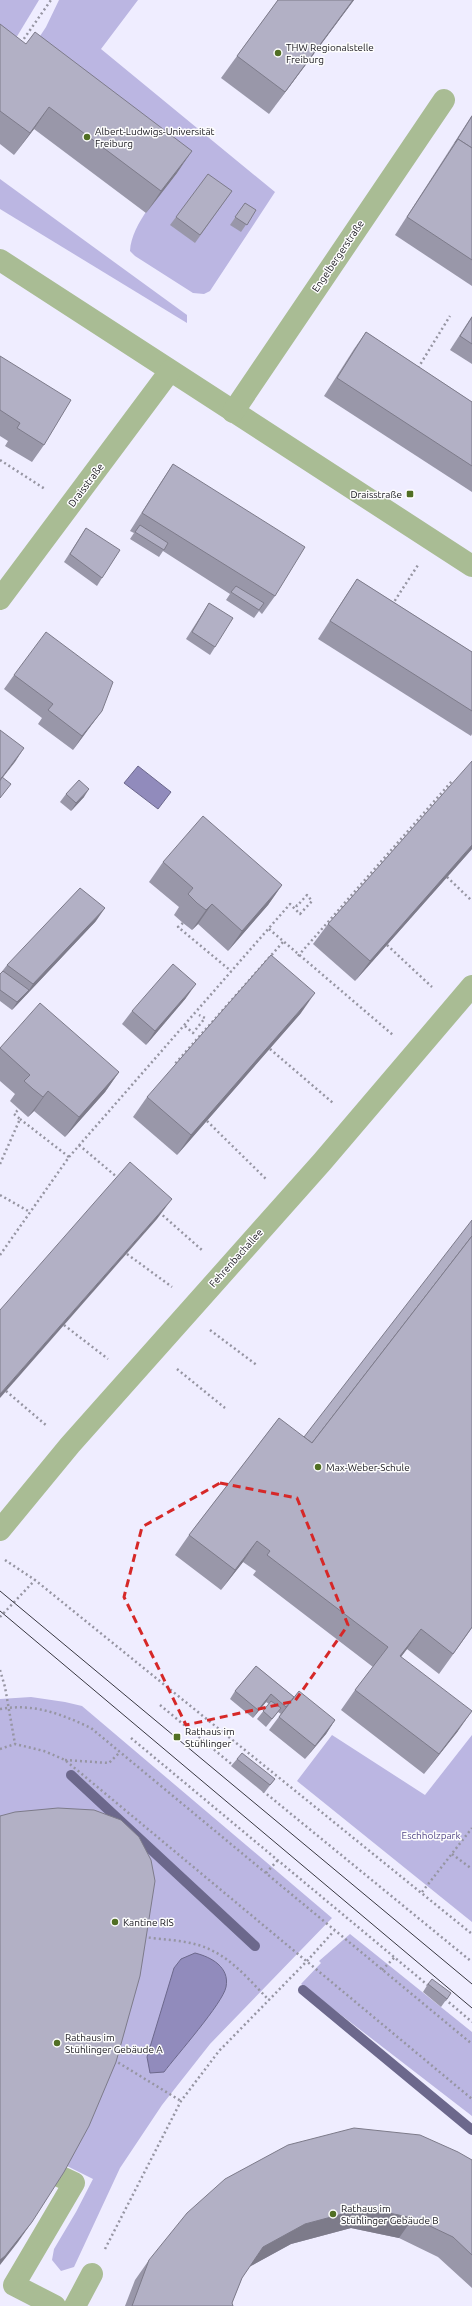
<svg xmlns="http://www.w3.org/2000/svg" width="472" height="2306" font-family="Ubuntu,sans-serif">
  <style>
    .green { fill: #bbb6e2 }
    .water { fill: #918bbc; stroke: #6c688c }
    .lines { fill: none; stroke-linecap: round; stroke-linejoin: round }
    .stream { stroke: #6c688c; stroke-width: 10 }
    .path { stroke: #9695a2; stroke-width: 2.5; stroke-dasharray: 2 3; stroke-linecap: butt }
    .street { stroke: #a9bc94; stroke-width: 22 }
    .tram { stroke: #383740; stroke-width: 1 }
    .wall { fill: #9997a9 }
    .shaded-wall { fill: #7d7b8a }
    .building { fill: #b2b0c5; stroke: #7d7b8a }
    .marked { fill: none; stroke: #d62828; stroke-width: 3; stroke-dasharray: 8 5; stroke-linejoin: round }
    .poi-dot { fill: #516f24; stroke: #fdfdfd; stroke-width: 1.5 }
    .labels { text-anchor: middle; dominant-baseline: central; stroke-width: 3; stroke-linejoin: round; paint-order: stroke }
    .poi-label { font-size: 10px; fill: #16151c; stroke: #fdfdfd; text-anchor: start }
    .street-label { font-size: 10px; fill: #16151c; stroke: #fdfdfd }
    .park-label { font-size: 10px; fill: #534787; stroke: #fdfdfd }
  </style>
  <rect width="100%" height="100%" fill="#efedff"/>
  <!-- green -->
  <g class="green">
    <polygon points="0,0 39,0 13,43 0,58"/>
    <path d="M 59,0 L 138,0 L 101,49 L 275,192 L 210,291 L 204,294 L 193,293 L 135,256 L 130,251 C 132,222 160,195 177,173 L 25,59 L 46,27 Z"/>
    <polygon points="0,179 187,315 187,323 0,209"/>
    <polygon points="31,1697 65,1702 82,1706 332,1918 210,2044 162,2105 120,2168 74,2267 61,2271 52,2260 54,2249 76,2212 93,2179 65,2165 0,1832 0,1699"/>
    <polygon points="332,1735 425,1795 472,1735 472,1922 297,1781"/>
    <polygon points="350,1934 472,2032 472,2116 301,1984 321,1963 319,1961"/>
  </g>
  <!-- water -->
  <g class="water">
    <polygon points="138,766 171,792 158,809 124,783"/>
    <path d="M 195,1953 C 211,1957 230,1967 226,1987 C 223,2003 176,2056 164,2072 L 150,2073 L 147,2057 L 174,1968 L 181,1959 Z"/>
  </g>
  <g class="lines">
    <!-- stream -->
    <g class="stream">
      <polyline points="71,1775 255,1946"/>
      <polyline points="303,1990 472,2130"/>
    </g>
    <!-- path -->
    <g class="path">
      <polyline points="21,43 51,0"/>
      <polyline points="418,368 450,316"/>
      <polyline points="0,460 45,489"/>
      <polyline points="392,605 418,565"/>
      <polyline points="447,877 472,901"/>
      <polyline points="183,923 178,927 231,971"/>
      <polyline points="269,929 393,1035"/>
      <polyline points="387,945 432,987"/>
      <polyline points="298,956 452,781"/>
      <polyline points="185,1026 193,1033 205,1018 199,1015"/>
      <polyline points="270,1049 333,1103"/>
      <polyline points="176,1067 174,1065 283,942"/>
      <polyline points="207,1121 267,1180"/>
      <polyline points="79,1145 118,1178"/>
      <polyline points="69,1157 290,904 300,914 312,901 307,895 297,906 294,904"/>
      <polyline points="0,1164 20,1119 14,1114 19,1109"/>
      <polyline points="0,1195 30,1212"/>
      <polyline points="159,1212 203,1251"/>
      <polyline points="127,1254 172,1287"/>
      <polyline points="0,1255 69,1157 20,1119"/>
      <polyline points="64,1325 108,1359"/>
      <polyline points="210,1330 258,1366"/>
      <polyline points="177,1369 225,1408"/>
      <polyline points="6,1391 47,1426"/>
      <polyline points="5,1560 35,1580 472,1934"/>
      <polyline points="0,1617 35,1580"/>
      <polyline points="0,1670 5,1687 15,1744"/>
      <polyline points="160,1705 235,1767"/>
      <path d="M 0,1709 C 34,1703 61,1714 91,1728 L 472,2044"/>
      <polyline points="131,1738 430,1987"/>
      <polyline points="0,1749 15,1744 44,1751 65,1760 472,2099"/>
      <polyline points="65,1760 109,1763 119,1753"/>
      <polyline points="263,1791 472,1962"/>
      <polyline points="452,1854 472,1869"/>
      <polyline points="266,1873 278,1860"/>
      <polyline points="422,1892 472,1828"/>
      <path d="M 144,1937 C 165,1940 193,1940 213,1951 C 235,1962 252,1983 269,2000"/>
      <polyline points="382,1970 395,1957"/>
      <polyline points="445,1999 472,2022"/>
      <polyline points="114,2060 181,2101"/>
      <polyline points="105,2249 181,2101 219,2051 307,1961 334,1931"/>
    </g>
    <!-- street -->
    <g class="street">
      <polyline points="0,260 472,566"/>
      <polyline points="233,412 444,100"/>
      <polyline points="0,599 170,371"/>
      <polyline points="0,1530 70,1445 322,1162 472,986"/>
      <polyline points="55,2306 14,2285 74,2183 59,2176"/>
      <polyline points="75,2306 92,2274"/>
    </g>
    <!-- tram -->
    <g class="tram">
      <polyline points="0,1591 472,1984"/>
      <polyline points="0,1611 472,2008"/>
    </g>
  </g>
  <!-- wall -->
  <g class="wall">
    <polygon points="278,0 354,0 269,114 221,78 237,56"/>
    <polygon points="0,24 177,173 146,213 34,129 14,155 0,144"/>
    <polygon points="472,115 472,286 395,235"/>
    <polygon points="232,191 195,243 170,225 176,217"/>
    <polygon points="245,203 256,210 241,232 230,225"/>
    <polygon points="472,316 472,364 450,350"/>
    <polygon points="366,332 472,402 472,492 324,396 354,349"/>
    <polygon points="0,356 44,445 32,462 5,446 8,441 0,436"/>
    <polygon points="173,464 275,596 262,614 259,611 254,618 226,600 230,594 163,551 159,557 130,539 134,533 130,531 161,482"/>
    <polygon points="86,528 102,578 97,586 64,562"/>
    <polygon points="357,579 472,652 472,734 471,736 318,639 345,597"/>
    <polygon points="209,603 215,647 210,655 186,639"/>
    <polygon points="14,675 102,711 73,750 38,724 42,718 4,689"/>
    <polygon points="66,794 84,797 71,811 60,802"/>
    <polygon points="472,849 355,981 313,944 328,924"/>
    <polygon points="163,862 282,885 268,905 228,951 198,924 192,930 183,923 174,915 179,907 149,882"/>
    <polygon points="96,921 12,1010 0,1001 0,974 7,965"/>
    <polygon points="186,998 146,1045 122,1024 132,1011"/>
    <polygon points="301,1013 177,1155 133,1117 147,1097"/>
    <polygon points="0,1048 119,1072 105,1092 65,1137 34,1111 28,1117 10,1101 15,1094 0,1081"/>
    <polygon points="279,1418 472,1628 439,1674 407,1649 401,1657 458,1731 424,1774 341,1710 355,1690 373,1667 253,1575 256,1571 243,1562 221,1590 175,1555 189,1535"/>
    <polygon points="256,1666 294,1697 335,1720 326,1734 305,1759 269,1730 281,1714 278,1712 266,1727 257,1719 269,1704 266,1702 253,1718 230,1699 235,1691"/>
    <polygon points="237,1759 275,1779 264,1793 231,1766"/>
    <polygon points="428,1984 451,1993 441,2007 423,1992"/>
    <polygon points="472,2160 472,2288 438,2257 399,2238 351,2228 291,2244 249,2267 242,2278 232,2303 233,2306 125,2306 135,2280 149,2260"/>
  </g>
  <!-- shaded-wall -->
  <g class="shaded-wall">
    <polygon points="353,0 354,0 269,114 285,92"/>
    <polygon points="49,107 34,129 14,155 30,133"/>
    <polygon points="192,151 177,173 146,213 161,191"/>
    <polygon points="102,711 92,724 73,750 82,736"/>
    <polygon points="24,748 15,762 0,781 0,780"/>
    <polygon points="89,789 84,797 71,811 76,803"/>
    <polygon points="472,845 472,849 355,981 370,961"/>
    <polygon points="282,885 268,905 228,951 242,931"/>
    <polygon points="212,904 198,924 192,930 206,910"/>
    <polygon points="105,908 96,921 12,1010 17,1002 29,990 33,984"/>
    <polygon points="196,984 186,998 146,1045 155,1031"/>
    <polygon points="315,993 301,1013 177,1155 191,1135"/>
    <polygon points="119,1072 105,1092 65,1137 79,1117"/>
    <polygon points="48,1091 34,1111 28,1117 43,1097"/>
    <polygon points="172,1199 157,1219 0,1398 0,1394"/>
    <polygon points="257,1541 243,1562 221,1590 235,1570"/>
    <polygon points="421,1629 407,1649 386,1676 400,1656"/>
    <polygon points="271,1694 266,1702 253,1718 258,1710"/>
    <polygon points="472,1711 458,1731 424,1774 439,1754"/>
    <polygon points="335,1720 326,1734 305,1759"/>
    <polygon points="365,2208 413,2218 399,2238 351,2228 291,2244 249,2267 263,2247 305,2224"/>
    <polygon points="32,2222 18,2242 0,2265 0,2260"/>
  </g>
  <!-- building -->
  <g class="building">
    <polygon points="278,0 353,0 285,92 237,56"/>
    <polygon points="0,24 26,44 35,32 192,151 161,191 49,107 30,133 0,111"/>
    <polygon points="472,116 472,148 458,139 455,143"/>
    <polygon points="458,139 472,148 472,260 407,217"/>
    <polygon points="208,174 232,191 200,235 176,217"/>
    <polygon points="245,203 256,210 247,225 235,217"/>
    <polygon points="472,317 472,344 460,336"/>
    <polygon points="366,332 472,402 472,466 337,378"/>
    <polygon points="0,356 71,400 44,445 17,428 20,423 0,410"/>
    <polygon points="173,464 305,547 275,596 142,513"/>
    <polygon points="140,525 168,543 164,550 135,532"/>
    <polygon points="86,528 120,550 102,578 70,554"/>
    <polygon points="357,579 472,652 472,711 330,621"/>
    <polygon points="236,586 264,603 259,610 231,592"/>
    <polygon points="209,603 233,618 215,647 192,632"/>
    <polygon points="46,632 113,682 102,711 82,736 48,710 53,704 14,675"/>
    <polygon points="0,730 24,748 0,780"/>
    <polygon points="472,761 472,845 370,961 328,924"/>
    <polygon points="2,777 11,784 0,798 0,781"/>
    <polygon points="79,780 89,789 76,803 66,794"/>
    <polygon points="203,816 282,885 242,931 212,904 206,910 197,903 188,894 193,888 163,862"/>
    <polygon points="80,888 105,908 33,984 7,965"/>
    <polygon points="271,955 315,993 191,1135 147,1097"/>
    <polygon points="173,964 196,984 155,1031 132,1011"/>
    <polygon points="3,971 29,990 17,1002 0,990 0,974"/>
    <polygon points="40,1003 119,1072 79,1117 48,1091 43,1097 33,1089 24,1081 30,1075 0,1048"/>
    <polygon points="130,1162 172,1199 0,1394 0,1310"/>
    <polygon points="472,1220 472,1236 312,1443 304,1437"/>
    <polygon points="472,1236 472,1627 453,1654 421,1629 400,1656 472,1711 439,1754 355,1690 388,1647 267,1555 270,1551 257,1541 235,1570 189,1535 279,1418 312,1443"/>
    <polygon points="256,1666 294,1697 286,1707 271,1694 258,1710 235,1691"/>
    <polygon points="299,1691 335,1720 315,1746 279,1717"/>
    <polygon points="271,1701 281,1708 272,1719 263,1711"/>
    <polygon points="242,1753 275,1779 270,1785 237,1759"/>
    <polygon points="58,1808 94,1810 121,1820 139,1837 151,1860 155,1881 140,1976 116,2062 89,2126 64,2172 32,2222 5,2256 0,2260 0,1816 15,1812"/>
    <polygon points="432,1979 451,1993 447,1999 428,1984"/>
    <polygon points="354,2128 420,2135 458,2152 472,2160 472,2255 453,2237 413,2218 365,2208 305,2224 263,2247 242,2278 232,2303 233,2306 132,2306 149,2260 187,2213 225,2179 288,2145"/>
  </g>
  <!-- marked area -->
  <path class="marked" d="M 220,1483 L 297,1498 L 348,1625 L 295,1701 L 186,1725 L 124,1597 L 142,1527 Z"/>
  <!-- markers -->
  <g class="poi-dot">
    <circle cx="278" cy="53" r="4"/>
    <circle cx="87" cy="137" r="4"/>
    <rect x="406" y="490" width="8" height="8" rx="2"/>
    <circle cx="318" cy="1467" r="4"/>
    <rect x="173" y="1733" width="8" height="8" rx="2"/>
    <circle cx="115" cy="1922" r="4"/>
    <circle cx="57" cy="2043" r="4"/>
    <circle cx="333" cy="2214" r="4"/>
  </g>
  <g class="labels">
    <!-- poi labels -->
    <g class="poi-label">
      <text x="286" y="47">THW Regionalstelle<tspan x="286" dy="12">Freiburg</tspan></text>
      <text x="95" y="131">Albert-Ludwigs-Universität<tspan x="95" dy="12">Freiburg</tspan></text>
      <text x="402" y="494" text-anchor="end">Draisstraße</text>
      <text x="326" y="1467">Max-Weber-Schule</text>
      <text x="185" y="1731">Rathaus im<tspan x="185" dy="12">Stühlinger</tspan></text>
      <text x="123" y="1922">Kantine RIS</text>
      <text x="65" y="2037">Rathaus im<tspan x="65" dy="12">Stühlinger Gebäude A</tspan></text>
      <text x="341" y="2208">Rathaus im<tspan x="341" dy="12">Stühlinger Gebäude B</tspan></text>
    </g>
    <!-- street labels -->
    <g class="street-label">
      <text transform="translate(338 256) rotate(-56)">Engelbergerstraße</text>
      <text transform="translate(86 485) rotate(-53)">Draisstraße</text>
      <text transform="translate(236 1258) rotate(-48)">Fehrenbachallee</text>
    </g>
    <!-- park labels -->
    <g class="park-label">
      <text x="431" y="1835">Eschholzpark</text>
    </g>
  </g>
</svg>
